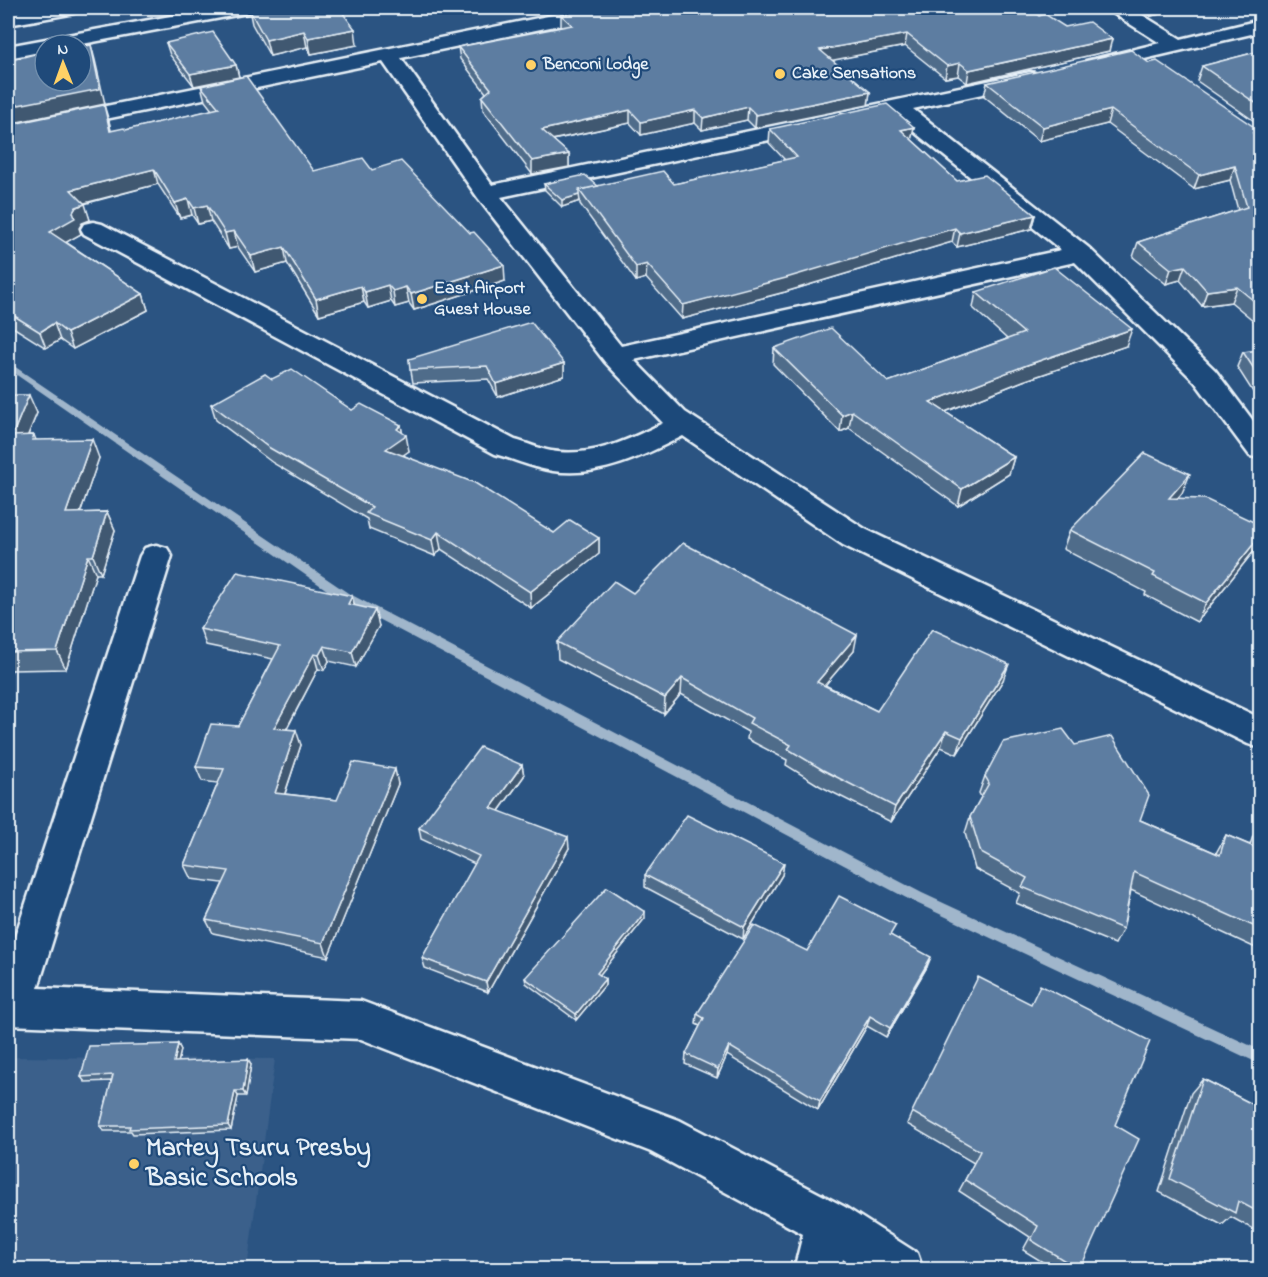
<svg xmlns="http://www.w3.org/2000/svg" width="1268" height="1277" font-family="'Indie Flower',sans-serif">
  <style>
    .built { fill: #3a608b }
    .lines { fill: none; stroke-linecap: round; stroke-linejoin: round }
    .stream { fill: #a0b6cb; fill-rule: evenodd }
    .minor-casing { stroke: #e8f1f8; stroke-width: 5 }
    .minor { fill: #1f4a7a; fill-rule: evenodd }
    .wall { fill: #506c8a; stroke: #e8f1f8; stroke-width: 1.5 }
    .shaded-wall { fill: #415871; stroke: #e8f1f8; stroke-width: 1.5 }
    .building { fill: #5d7da1; stroke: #e8f1f8; stroke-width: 1.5 }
    .poi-dot { fill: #ffd166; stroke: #1f4a7a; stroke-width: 2 }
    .labels { text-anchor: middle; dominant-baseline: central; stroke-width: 4.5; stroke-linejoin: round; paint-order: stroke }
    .far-poi-label { font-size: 18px; font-weight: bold; fill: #e8f1f8; stroke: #1f4a7a; text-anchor: start }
    .near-poi-label { font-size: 26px; font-weight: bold; fill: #e8f1f8; stroke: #1f4a7a; text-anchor: start }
  </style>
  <rect width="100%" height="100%" fill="#2b5482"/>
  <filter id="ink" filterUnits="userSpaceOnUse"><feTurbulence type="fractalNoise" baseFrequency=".0167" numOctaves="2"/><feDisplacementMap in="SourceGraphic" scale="12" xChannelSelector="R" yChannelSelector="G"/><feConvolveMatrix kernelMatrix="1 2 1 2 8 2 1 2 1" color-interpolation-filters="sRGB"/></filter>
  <g filter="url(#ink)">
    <!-- built -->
    <polygon class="built" points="8,1057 275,1059 247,1269 8,1270"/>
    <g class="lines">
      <!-- stream -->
      <polygon class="stream" points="8,362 348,593 922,893 1260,1050 1260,1064 912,901 340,599 8,369"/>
      <defs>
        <g id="minor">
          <polygon points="40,8 80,8 77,12 70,14 8,25 8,13"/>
          <polygon points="214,8 252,8 249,12 242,14 77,45 45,45 45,51 8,58 8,46"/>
          <path d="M 587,8 L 623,8 L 620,12 L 613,14 L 401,58 L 492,185 L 1031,72 L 1038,74 L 1041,78 L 1038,82 L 913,109 L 1089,248 L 1215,370 L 1260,430 L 1260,458 L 1250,456 L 1195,382 L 1075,262 L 634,360 L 685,412 L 865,529 L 1260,718 L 1260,748 L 1248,744 L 843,545 L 683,436 C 643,456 599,478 553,471 C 533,468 514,459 495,454 L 84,234 L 81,229 L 84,224 L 93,222 L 102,224 L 515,440 C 527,443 539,449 551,451 C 592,458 628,440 663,423 L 605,362 L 478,198 L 383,62 L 8,139 L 8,126 ZM 892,114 L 1061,250 L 621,346 L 501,197 Z"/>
          <polygon points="1109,8 1131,8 1181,39 1260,20 1260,32 1093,71 1086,69 1083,65 1086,61 1160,43 1111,12"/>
          <polygon points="156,545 167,548 172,556 38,988 361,1001 679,1120 845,1207 917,1253 923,1270 858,1270 843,1259 840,1270 794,1270 803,1234 651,1152 361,1039 8,1025 8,958 140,556 145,548"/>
        </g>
      </defs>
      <!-- minor casing -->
      <use href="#minor" class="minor-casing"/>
      <!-- minor -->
      <use href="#minor" class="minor"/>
    </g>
    <!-- wall -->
    <g class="wall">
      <polygon points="540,8 578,8 547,14"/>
      <polygon points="1136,8 1188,8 1151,16"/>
      <polygon points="249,9 357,45 311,54 307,47 270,56 252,24"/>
      <polygon points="561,15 1039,16 1065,27 1109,51 967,83 958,76 945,78 905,46 832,60 870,92 868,105 755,128 747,120 702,130 695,123 641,135 630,123 553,140 569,154 569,167 532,174 483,110 482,97 486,93 460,59 458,47 561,27"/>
      <polygon points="166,43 236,65 239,77 194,86 170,55"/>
      <polygon points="1260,51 1260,125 1197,81 1202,66"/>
      <polygon points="1149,63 1260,138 1260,326 1231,302 1202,306 1180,280 1166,284 1133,257 1138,242 1238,210 1230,180 1194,189 1107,124 1039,141 984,96 987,83"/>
      <polygon points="201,86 314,171 372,170 505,281 414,310 409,303 395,307 391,301 368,308 364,302 319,315 287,263 255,272 238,247 229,249 211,221 198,224 192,215 180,218 158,184 84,204 90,220 82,223 79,228 81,234 66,242 143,294 148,310 73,349 60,340 46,348 8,324 8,125 109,121 111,131 126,130 212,110 205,101"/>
      <polygon points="914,127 911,139 957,181 1035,215 1031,229 957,247 952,242 785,292 682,319 646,278 636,281 580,204 580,201 562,207 545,190 544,184 598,186 674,184 785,160 769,143 770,129"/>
      <polygon points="976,292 1126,346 1023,381 945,412 1014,457 1009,474 958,506 849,428 840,432 773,364 774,348 888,382 1007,339 973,308"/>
      <polygon points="1260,350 1260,403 1237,367 1243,352"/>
      <polygon points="409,359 564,363 564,376 498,397 488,379 413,383"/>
      <polygon points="272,379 352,410 401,425 402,432 409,451 403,455 554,533 599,538 599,554 531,608 441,549 435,556 369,529 367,519 273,463 216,420 211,404"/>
      <polygon points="8,395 37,413 28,435 34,435 36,440 99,458 80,513 107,512 115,530 101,574 96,574 66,669 11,670 8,683"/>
      <polygon points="1182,493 1178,498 1257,547 1197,622 1145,595 1146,592 1063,549 1070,530"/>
      <polygon points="633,593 854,651 825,685 877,711 1003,680 957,754 941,747 891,822 820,786 786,765 787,760 747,739 748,732 681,694 664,714 558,659 557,642"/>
      <polygon points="354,605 379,626 356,667 329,661 324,670 318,669 287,729 301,745 285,794 337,800 398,784 328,957 213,933 206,920 223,883 191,879 184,865 218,783 202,781 196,767 238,726 273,659 206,645 200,629"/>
      <polygon points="1075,745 1140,820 1216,853 1226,835 1250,845 1253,836 1260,825 1260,950 1131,890 1123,929 1115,944 1016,903 1020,893 975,869 965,833 970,817 981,797 979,793 985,776"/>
      <polygon points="522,765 524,776 499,811 569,848 488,992 425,968 422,958 475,864 421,839 419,828"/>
      <polygon points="784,863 782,875 743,939 645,887 645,875"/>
      <polygon points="645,918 599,975 605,979 605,985 576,1020 526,983 525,978"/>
      <polygon points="892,936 927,967 886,1037 867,1026 818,1110 727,1055 717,1078 685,1064 686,1054 700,1026 696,1024 697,1014 807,951"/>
      <polygon points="178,1044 181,1050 178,1062 251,1064 246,1096 238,1096 231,1130 133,1134 131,1131 104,1131 100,1126 112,1081 85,1082 81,1077"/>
      <polygon points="1203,1079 1260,1108 1260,1233 1231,1217 1222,1225 1159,1192 1191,1093"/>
      <polygon points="912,1112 1115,1125 1080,1269 1054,1269 1023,1250 1030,1237 959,1191 974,1163 907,1124"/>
    </g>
    <!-- shaded-wall -->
    <g class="shaded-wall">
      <polygon points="547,8 578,8 547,14"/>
      <polygon points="1153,8 1188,8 1151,16"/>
      <polygon points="355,29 357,45 311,54 308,38"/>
      <polygon points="304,31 307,47 270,56 266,40"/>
      <polygon points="907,34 905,46 819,63 820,50"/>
      <polygon points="1112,39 1109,51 967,83 969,70"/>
      <polygon points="91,45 95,60 105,104 8,124 8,107"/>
      <polygon points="960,63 958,76 945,78 947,66"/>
      <polygon points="236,65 239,77 194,86 190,74"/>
      <polygon points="870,92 868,105 755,128 756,115"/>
      <polygon points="104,105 109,121 114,147 110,131"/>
      <polygon points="748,107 747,120 702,130 703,118"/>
      <polygon points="630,110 630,123 542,142 542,130"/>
      <polygon points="695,110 695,123 641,135 641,122"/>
      <polygon points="1111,110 1107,124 1039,141 1043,127"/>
      <polygon points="914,127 911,141 901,130"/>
      <polygon points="1260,131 1255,145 1253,133"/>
      <polygon points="569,154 569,167 532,174 532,161"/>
      <polygon points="1235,166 1230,180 1194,189 1199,175"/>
      <polygon points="154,169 158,184 77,205 71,190"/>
      <polygon points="579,195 580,201 562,207 562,200"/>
      <polygon points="188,199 192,215 180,218 175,203"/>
      <polygon points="85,204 90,220 82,223 79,228 81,234 56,248 50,232 73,212 76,207"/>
      <polygon points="207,205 211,221 198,224 194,208"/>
      <polygon points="1035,215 1031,229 957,247 960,233"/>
      <polygon points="955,228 952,242 785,292 682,319 683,305"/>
      <polygon points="234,231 238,247 229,249 225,233"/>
      <polygon points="284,247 287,263 255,272 251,256"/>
      <polygon points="647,264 646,278 636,281 636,267"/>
      <polygon points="504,265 505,281 414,310 411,294"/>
      <polygon points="1185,266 1180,280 1166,284 1171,269"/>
      <polygon points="388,285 391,301 368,308 365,292"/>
      <polygon points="361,286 364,302 319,315 316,299"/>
      <polygon points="406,287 409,303 395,307 393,291"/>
      <polygon points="1237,287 1231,302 1202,306 1207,291"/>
      <polygon points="143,294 148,310 73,349 67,333"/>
      <polygon points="54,323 60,340 46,348 40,332"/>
      <polygon points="1132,329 1126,346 1023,381 927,419 930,402 1027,365"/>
      <polygon points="564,363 564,376 498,397 496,384"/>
      <polygon points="29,395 37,413 20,454 12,436"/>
      <polygon points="852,411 849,428 840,432 842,415"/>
      <polygon points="401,425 403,437 406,435 409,451 389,465 386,449 397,429"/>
      <polygon points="92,439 99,458 74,531 66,513"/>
      <polygon points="1014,457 1009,474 958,506 962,489"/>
      <polygon points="1190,474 1182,493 1161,517 1169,498"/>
      <polygon points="107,512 115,530 101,574 93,556"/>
      <polygon points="438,532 441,549 435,556 432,540"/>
      <polygon points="1260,536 1260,541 1257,547 1197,622 1206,603"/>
      <polygon points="599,538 599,554 531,608 530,592"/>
      <polygon points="88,556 96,574 66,669 57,651"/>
      <polygon points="352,596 356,611 348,604"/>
      <polygon points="375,610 379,626 356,667 352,652"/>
      <polygon points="857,635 854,651 814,698 817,682"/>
      <polygon points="324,646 329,661 324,670 319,655"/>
      <polygon points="314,654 318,669 279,743 274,728"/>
      <polygon points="8,664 11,670 8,683"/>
      <polygon points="1009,664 1003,680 957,754 962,738"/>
      <polygon points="682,678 681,694 664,714 665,698"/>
      <polygon points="296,730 301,745 280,808 275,793"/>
      <polygon points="946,731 941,747 891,822 895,807"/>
      <polygon points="522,765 524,776 493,819 491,808"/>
      <polygon points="395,769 398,784 328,957 323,943"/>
      <polygon points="568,837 569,848 488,992 486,982"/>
      <polygon points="784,863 782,875 743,939 744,927"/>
      <polygon points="645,912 645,918 597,978 597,973"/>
      <polygon points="931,957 927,967 886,1037 890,1028"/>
      <polygon points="605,979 605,985 576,1020 576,1014"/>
      <polygon points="870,1016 867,1026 818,1110 820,1101"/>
      <polygon points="178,1044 181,1050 177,1067 174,1062"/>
      <polygon points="729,1046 727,1055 717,1078 718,1069"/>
      <polygon points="248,1059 251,1064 246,1096 243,1091"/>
      <polygon points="235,1091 238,1096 231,1130 228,1125"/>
    </g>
    <!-- building -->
    <g class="building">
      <polygon points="256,8 339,8 355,29 308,38 304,31 266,40 249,9"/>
      <polygon points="596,8 1030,8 1039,16 1045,14 1065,27 1089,22 1112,39 969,70 960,63 947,66 907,34 820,50 870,92 756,115 748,107 703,118 695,110 641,122 630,110 542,130 569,154 532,161 482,97 491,89 458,47 572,25 561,15"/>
      <polygon points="213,32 236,65 190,74 166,43"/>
      <polygon points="91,45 100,89 8,107 8,61 42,52 45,56 45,81 81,81 81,47"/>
      <polygon points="1131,50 1149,63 1157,61 1260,131 1253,133 1260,138 1260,306 1237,287 1207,291 1185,266 1171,269 1138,242 1247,207 1235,166 1199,175 1111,110 1043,127 987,83"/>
      <polygon points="1260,51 1260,106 1202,66"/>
      <polygon points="246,76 314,171 363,158 372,170 401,161 470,233 474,232 504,265 411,294 406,287 393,291 388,285 365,292 361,286 316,299 284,247 251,256 234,231 225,233 207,205 194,208 188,199 175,203 154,169 71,190 85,204 76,207 73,212 75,218 50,232 143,294 67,333 54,323 40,332 8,312 8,125 104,105 110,131 124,128 126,130 219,108 201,86"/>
      <polygon points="887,104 914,127 901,130 957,181 985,175 1035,215 960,233 955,228 786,278 683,305 647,264 636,267 579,190 663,171 674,184 797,157 770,129"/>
      <polygon points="585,175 598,186 579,190 579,195 562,200 544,184"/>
      <polygon points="1054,267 1132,329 1027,365 930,402 1014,457 962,489 852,411 842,415 774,348 831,328 888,382 1024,333 976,292"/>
      <polygon points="531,322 564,363 496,384 487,366 410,370 409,359"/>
      <polygon points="1260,350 1260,378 1243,352"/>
      <polygon points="292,369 352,410 361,404 401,425 397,429 406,435 386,449 475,483 554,533 570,520 599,538 530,592 438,532 432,540 366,513 372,507 268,447 211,404 265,374 272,379"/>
      <polygon points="8,395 29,395 12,436 34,435 32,440 92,439 66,513 107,512 93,556 88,556 57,651 8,652"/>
      <polygon points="1145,453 1190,474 1169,498 1205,499 1260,525 1260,536 1206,603 1153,576 1155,573 1070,530"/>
      <polygon points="683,543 857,635 817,682 877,711 932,629 1009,664 962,738 946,731 895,807 823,770 788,749 791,745 749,723 752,718 682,678 665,698 557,642 614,581 633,593"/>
      <polygon points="237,572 352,596 348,604 375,610 352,652 324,646 319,655 314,654 274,728 296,730 275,793 337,800 353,762 395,769 323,943 206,920 229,871 184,865 224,769 196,767 211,724 238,726 280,646 200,629"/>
      <polygon points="1063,729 1075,745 1112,736 1149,795 1140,820 1220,855 1226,835 1254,847 1260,829 1260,929 1134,872 1123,929 1022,887 1027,878 981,853 970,817 989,783 985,776 1003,742"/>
      <polygon points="480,747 522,765 491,808 568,837 486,982 422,958 479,856 419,828"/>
      <polygon points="687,815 784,863 744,927 645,875"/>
      <polygon points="607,887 645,912 597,973 605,979 576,1014 525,978"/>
      <polygon points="839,896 896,925 890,935 931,957 890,1028 870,1016 820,1101 729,1046 718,1069 686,1054 704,1018 697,1014 754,925 807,951"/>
      <polygon points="978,977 1031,1004 1040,985 1150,1041 1115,1125 1139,1139 1080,1269 1078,1269 1031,1240 1038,1226 965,1180 980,1151 912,1112"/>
      <polygon points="178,1044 174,1062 248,1059 243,1091 235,1091 228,1125 129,1129 130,1126 100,1126 113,1075 81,1077 89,1046"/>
      <polygon points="1203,1079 1260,1108 1260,1213 1238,1201 1235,1213 1170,1179"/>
    </g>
  </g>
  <!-- markers -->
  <g class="poi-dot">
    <circle cx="531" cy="65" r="6"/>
    <circle cx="780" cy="74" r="6"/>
    <circle cx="422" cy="299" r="6"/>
    <circle cx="134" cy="1164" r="6"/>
  </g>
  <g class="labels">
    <!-- far-poi labels -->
    <g class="far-poi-label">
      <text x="543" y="65">Benconi Lodge</text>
      <text x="792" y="74">Cake Sensations</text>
      <text x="434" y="289">East Airport<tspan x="434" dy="21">Guest House</tspan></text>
    </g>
    <!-- near-poi labels -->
    <g class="near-poi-label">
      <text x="146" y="1149">Martey Tsuru Presby<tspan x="146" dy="30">Basic Schools</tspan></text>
    </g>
  </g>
  <!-- margin -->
  <rect width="1268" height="1277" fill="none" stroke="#1f4a7a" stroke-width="30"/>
  <rect x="15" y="15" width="1238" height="1247" fill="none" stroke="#e8f1f8" stroke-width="2" filter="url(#ink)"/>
  <!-- north arrow -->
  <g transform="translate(63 63) rotate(359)"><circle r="28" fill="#1f4a7a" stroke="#6f8dac" stroke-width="1.5"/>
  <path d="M0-4.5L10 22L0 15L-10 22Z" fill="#ffd166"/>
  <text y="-9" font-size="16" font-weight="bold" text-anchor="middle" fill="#e8f1f8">N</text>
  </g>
</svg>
